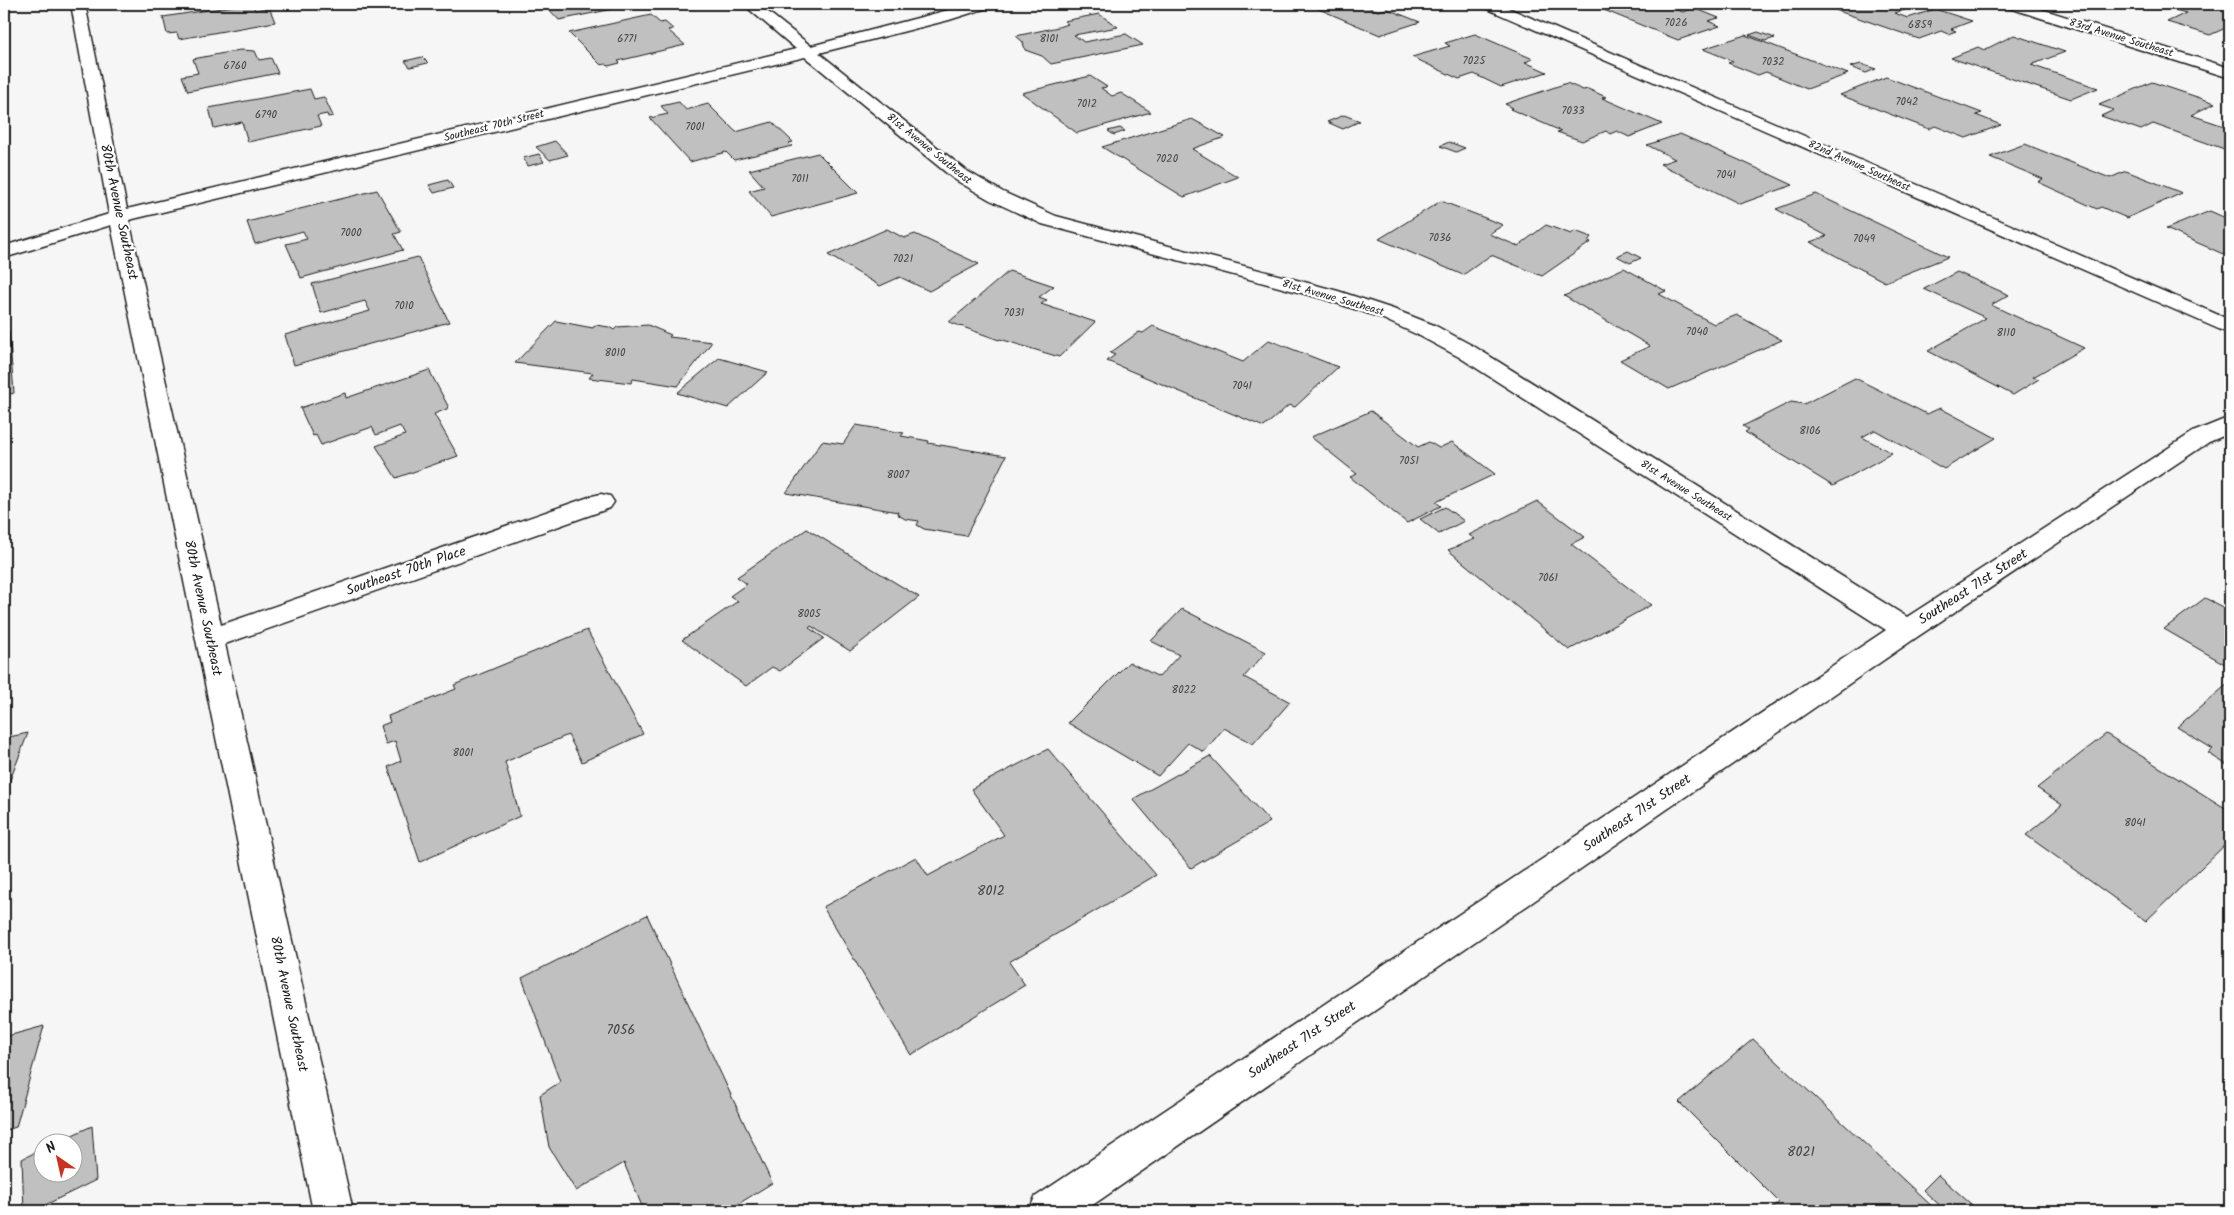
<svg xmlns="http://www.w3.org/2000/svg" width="2234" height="1215" font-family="Kalam,sans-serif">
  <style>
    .building { fill: #c0c0c0; stroke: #1c1c1c }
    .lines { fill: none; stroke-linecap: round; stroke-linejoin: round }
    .minor-casing { stroke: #1c1c1c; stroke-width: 3 }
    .minor { fill: #fff; fill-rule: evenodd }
    .labels { text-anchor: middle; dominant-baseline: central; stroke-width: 4.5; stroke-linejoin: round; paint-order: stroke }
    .number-label { font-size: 11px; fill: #454545 }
    .far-street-label { font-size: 11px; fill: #1c1c1c; stroke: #fff }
    .street-label { font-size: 14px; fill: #1c1c1c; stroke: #fff }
    .near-number-label { font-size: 14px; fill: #454545 }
  </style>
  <rect width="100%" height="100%" fill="#f6f6f6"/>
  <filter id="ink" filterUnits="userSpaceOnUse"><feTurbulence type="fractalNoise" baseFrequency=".02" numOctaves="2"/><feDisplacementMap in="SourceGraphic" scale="10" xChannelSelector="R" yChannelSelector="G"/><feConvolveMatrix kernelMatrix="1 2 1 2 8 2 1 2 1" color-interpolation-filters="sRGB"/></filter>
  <g filter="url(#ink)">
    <!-- building -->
    <g class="building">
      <polygon points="247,4 253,4 255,10 269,7 275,22 179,39 177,33 167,34 163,17"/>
      <polygon points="559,4 614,4 618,8 559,20 546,6"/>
      <polygon points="1145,4 1172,4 1163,8"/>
      <polygon points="1307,4 1362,4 1378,11 1387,9 1420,22 1380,35"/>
      <polygon points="1589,4 1661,4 1683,12 1694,8 1719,18 1708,21 1720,26 1678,40"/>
      <polygon points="1818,4 1887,4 1905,10 1894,13 1908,18 1935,9 1972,21 1951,29 1956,31 1948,34 1941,31 1919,39"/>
      <polygon points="2153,4 2212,4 2230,9 2230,26 2210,35 2167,22 2186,13"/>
      <polygon points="1099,14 1118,27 1074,35 1084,42 1126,34 1143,45 1051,64 1042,56 1025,50 1023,42 1016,36 1058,27 1068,24 1064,21"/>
      <polygon points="651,15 660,23 665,22 673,29 668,30 685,45 618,61 620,63 608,66 606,64 601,65 569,33"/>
      <polygon points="1758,32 1775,38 1765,41 1749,35"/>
      <polygon points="1475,34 1533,59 1525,62 1547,72 1501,87 1474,74 1459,79 1412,57 1450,46 1445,43"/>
      <polygon points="1745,35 1848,74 1807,89 1766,72 1758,75 1728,63 1733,61 1703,49"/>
      <polygon points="2014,35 2065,52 2031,65 2098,88 2071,99 1951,58 1978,47 1984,50"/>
      <polygon points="240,50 255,51 259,60 271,58 278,73 188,91 182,76 198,73 193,59"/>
      <polygon points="422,57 428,63 410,67 405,61"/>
      <polygon points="1861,64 1876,69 1866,73 1850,67"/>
      <polygon points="1090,76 1107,87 1101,88 1112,96 1121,93 1151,112 1077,133 1022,93"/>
      <polygon points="1886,77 1982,113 1976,115 2001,125 1966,138 1935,126 1929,129 1840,95"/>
      <polygon points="2152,82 2215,103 2191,115 2230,128 2230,151 2153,124 2141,130 2101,116 2114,110 2099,105"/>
      <polygon points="1567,83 1583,90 1588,89 1606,97 1602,98 1662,124 1629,137 1617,131 1610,134 1606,131 1582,141 1557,132 1561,131 1510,109 1513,108 1505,104"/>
      <polygon points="310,89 314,99 324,97 333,116 328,117 327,114 317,116 321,126 248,142 242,122 214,128 209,108"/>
      <polygon points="679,102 686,110 708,104 736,132 772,122 793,142 789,143 792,146 734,160 726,152 690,162 650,118 668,114 661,106"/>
      <polygon points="1344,115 1360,121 1343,129 1327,122"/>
      <polygon points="1192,119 1225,137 1192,149 1238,177 1184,197 1102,147"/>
      <polygon points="1120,128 1125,131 1114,135 1108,131"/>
      <polygon points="1680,134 1739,160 1793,185 1740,204 1660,164 1675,159 1647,145"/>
      <polygon points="555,141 568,155 550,160 536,147"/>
      <polygon points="1449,142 1465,148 1456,152 1440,146"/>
      <polygon points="2025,144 2110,178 2126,171 2182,193 2127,218 2101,207 2097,209 2038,182 2043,179 1990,157"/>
      <polygon points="818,153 858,193 771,217 749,191 764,187 749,170"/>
      <polygon points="539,154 544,162 528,166 523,158"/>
      <polygon points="448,180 453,188 434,193 429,185"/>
      <polygon points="377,190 401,232 394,234 403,250 301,278 286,244 307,239 303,231 255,244 247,222"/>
      <polygon points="1816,194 1948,257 1885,282 1810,242 1827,236 1776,209"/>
      <polygon points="1441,201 1503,225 1489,234 1518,246 1546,225 1571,234 1575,231 1591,237 1588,241 1591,242 1542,276 1491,255 1463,275 1379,239"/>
      <polygon points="2210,211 2230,220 2230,257 2166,229"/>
      <polygon points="887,229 904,238 915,234 979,264 929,291 900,277 880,286 828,255"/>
      <polygon points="1628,251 1641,258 1630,263 1617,256"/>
      <polygon points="418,257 449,322 294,365 285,335 370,311 365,301 321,313 312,284"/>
      <polygon points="1624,268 1666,291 1659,294 1714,324 1737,315 1782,340 1669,389 1620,360 1650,346 1564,296"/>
      <polygon points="1009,271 1054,286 1039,297 1047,300 1041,304 1095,322 1059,357 1000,339 999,340 949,322"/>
      <polygon points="1957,272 2009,295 1991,305 2084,348 2033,377 2039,379 2013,395 1928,351 1986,318 1924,289"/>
      <polygon points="556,321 593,328 595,325 609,327 614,330 617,327 648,325 671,335 669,337 712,342 678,386 633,379 631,383 589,378 593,373 515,363"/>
      <polygon points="1153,326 1243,362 1269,340 1338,367 1295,407 1289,405 1264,427 1107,361 1115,355 1110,353 1139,332 1143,333"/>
      <polygon points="9,331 14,393 4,396 4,332"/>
      <polygon points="719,358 768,372 728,408 677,393"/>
      <polygon points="429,370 448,406 447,409 434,414 458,456 396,478 376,446 405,435 400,426 376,435 372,427 321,445 316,435 313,436 300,408 345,393 346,398"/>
      <polygon points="1855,378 1927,414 1940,408 1996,438 1944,469 1875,430 1862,437 1892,453 1833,486 1745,432 1749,430 1743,426 1791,402 1804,404"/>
      <polygon points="1371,411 1418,447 1429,442 1439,448 1452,442 1495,474 1436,502 1441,506 1407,523 1350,477 1357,474 1311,437"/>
      <polygon points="856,425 904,433 901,436 929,441 928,443 1006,456 966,536 924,529 917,525 919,521 905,519 897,514 898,512 786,493 822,441 843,444"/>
      <polygon points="1537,501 1585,537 1571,544 1651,605 1569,650 1448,550 1475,539 1469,535"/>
      <polygon points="1445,507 1464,521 1439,534 1420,519"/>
      <polygon points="807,529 919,597 850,651 811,626 809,628 824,638 780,671 772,667 746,686 682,640 738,601 730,596 747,584 737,577"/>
      <polygon points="2205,598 2230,611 2230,667 2164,629"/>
      <polygon points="1182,609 1266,652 1244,677 1290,702 1253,744 1224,728 1204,752 1188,743 1158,776 1068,723 1129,662 1159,677 1179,655 1151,641"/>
      <polygon points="587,630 643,734 582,762 568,735 505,762 520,816 420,862 388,767 401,761 395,741 386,744 380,726 390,722 388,716 456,689 454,685"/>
      <polygon points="2230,682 2230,767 2208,753 2213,749 2177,727"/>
      <polygon points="28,733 4,796 4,738"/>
      <polygon points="2106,734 2230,811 2230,840 2146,921 2026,835 2062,805 2037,788"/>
      <polygon points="1048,749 1156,875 1009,962 1025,985 911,1055 823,907 916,857 928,876 1004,835 971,789"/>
      <polygon points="1210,756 1270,822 1191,868 1133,799"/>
      <polygon points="647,915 772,1183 727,1211 644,1211 624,1163 576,1191 549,1147 540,1095 560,1082 522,978"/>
      <polygon points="44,1026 16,1127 4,1131 4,1037"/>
      <polygon points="1753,1039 1937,1211 1769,1211 1779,1202 1679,1102"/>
      <polygon points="92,1126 96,1180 33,1211 24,1211 22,1159 42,1149 42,1172 72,1172 72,1142 57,1142"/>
      <polygon points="1938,1175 1979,1211 1946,1211 1923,1190"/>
    </g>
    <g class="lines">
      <defs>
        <g id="minor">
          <polygon points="71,4 85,4 127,209 796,49 743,4 758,4 811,46 971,4 992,4 990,7 949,20 819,53 967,171 1003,192 1056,216 1338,291 1393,309 1434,325 1475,347 1907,617 2193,432 2230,417 2230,433 2209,442 1917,637 1084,1211 1029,1211 1035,1197 1886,630 1459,357 1418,335 1379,317 1324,299 1042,224 990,200 954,179 805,57 129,220 221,625 592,496 601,494 610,496 614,502 610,508 225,644 353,1211 313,1211 111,225 4,258 4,246 109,214"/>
          <polygon points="1481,4 1499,4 2230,320 2230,334 1483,7"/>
          <polygon points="2004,4 2025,4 2230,68 2230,78 2006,7"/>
        </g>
      </defs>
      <!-- minor casing -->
      <use href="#minor" class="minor-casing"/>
      <!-- minor -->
      <use href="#minor" class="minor"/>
    </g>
  </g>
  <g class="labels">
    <!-- number labels -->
    <g class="number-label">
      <text x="1676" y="23">7026</text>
      <text x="1920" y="25">6859</text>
      <text x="627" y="39">6771</text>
      <text x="1049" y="39">8101</text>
      <text x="1474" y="61">7025</text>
      <text x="1773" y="62">7032</text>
      <text x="235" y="66">6760</text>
      <text x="1907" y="102">7042</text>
      <text x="1087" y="104">7012</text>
      <text x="1573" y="111">7033</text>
      <text x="266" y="115">6790</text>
      <text x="695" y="127">7001</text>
      <text x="1167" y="159">7020</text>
      <text x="1726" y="175">7041</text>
      <text x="800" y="179">7011</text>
      <text x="351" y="233">7000</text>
      <text x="1440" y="238">7036</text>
      <text x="1864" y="239">7049</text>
      <text x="903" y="259">7021</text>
      <text x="404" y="306">7010</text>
      <text x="1014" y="313">7031</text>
      <text x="1697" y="332">7040</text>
      <text x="2006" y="333">8110</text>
      <text x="615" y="353">8010</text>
      <text x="1242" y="386">7041</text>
      <text x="1810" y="431">8106</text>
      <text x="1409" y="461">7051</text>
      <text x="898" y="475">8007</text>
      <text x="1548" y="578">7061</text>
      <text x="809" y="614">8005</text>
      <text x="1184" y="690">8022</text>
      <text x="463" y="753">8001</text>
      <text x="2135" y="823">8041</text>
    </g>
    <!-- far-street labels -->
    <g class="far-street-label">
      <text transform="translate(2121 38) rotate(17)">83rd Avenue Southeast</text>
      <text transform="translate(494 126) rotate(-14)">Southeast 70th Street</text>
      <text transform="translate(929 149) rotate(39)">81st Avenue Southeast</text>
      <text transform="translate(1859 166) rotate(24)">82nd Avenue Southeast</text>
      <text transform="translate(1333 298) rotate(16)">81st Avenue Southeast</text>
      <text transform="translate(1686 491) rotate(32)">81st Avenue Southeast</text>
    </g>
    <!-- street labels -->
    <g class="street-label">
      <text transform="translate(119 212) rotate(78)">80th Avenue Southeast</text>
      <text transform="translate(406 571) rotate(-19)">Southeast 70th Place</text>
      <text transform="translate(1973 587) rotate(-33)">Southeast 71st Street</text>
      <text transform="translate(203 608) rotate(78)">80th Avenue Southeast</text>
      <text transform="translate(1637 813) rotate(-34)">Southeast 71st Street</text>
      <text transform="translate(289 1004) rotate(78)">80th Avenue Southeast</text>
      <text transform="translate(1302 1040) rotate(-34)">Southeast 71st Street</text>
    </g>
    <!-- near-number labels -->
    <g class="near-number-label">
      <text x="991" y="891">8012</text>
      <text x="621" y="1030">7056</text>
      <text x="1801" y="1152">8021</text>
    </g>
  </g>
  <!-- margin -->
  <rect width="2234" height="1215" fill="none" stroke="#fff" stroke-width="20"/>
  <rect x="10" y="10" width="2214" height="1195" fill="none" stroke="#1c1c1c" stroke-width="2" filter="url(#ink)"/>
  <!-- north arrow -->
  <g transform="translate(58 1158) rotate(326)"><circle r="24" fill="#ffffff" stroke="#a4a4a4"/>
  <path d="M0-4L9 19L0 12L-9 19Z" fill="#c8321e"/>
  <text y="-8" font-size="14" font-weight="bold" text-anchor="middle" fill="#1c1c1c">N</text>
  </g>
</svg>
